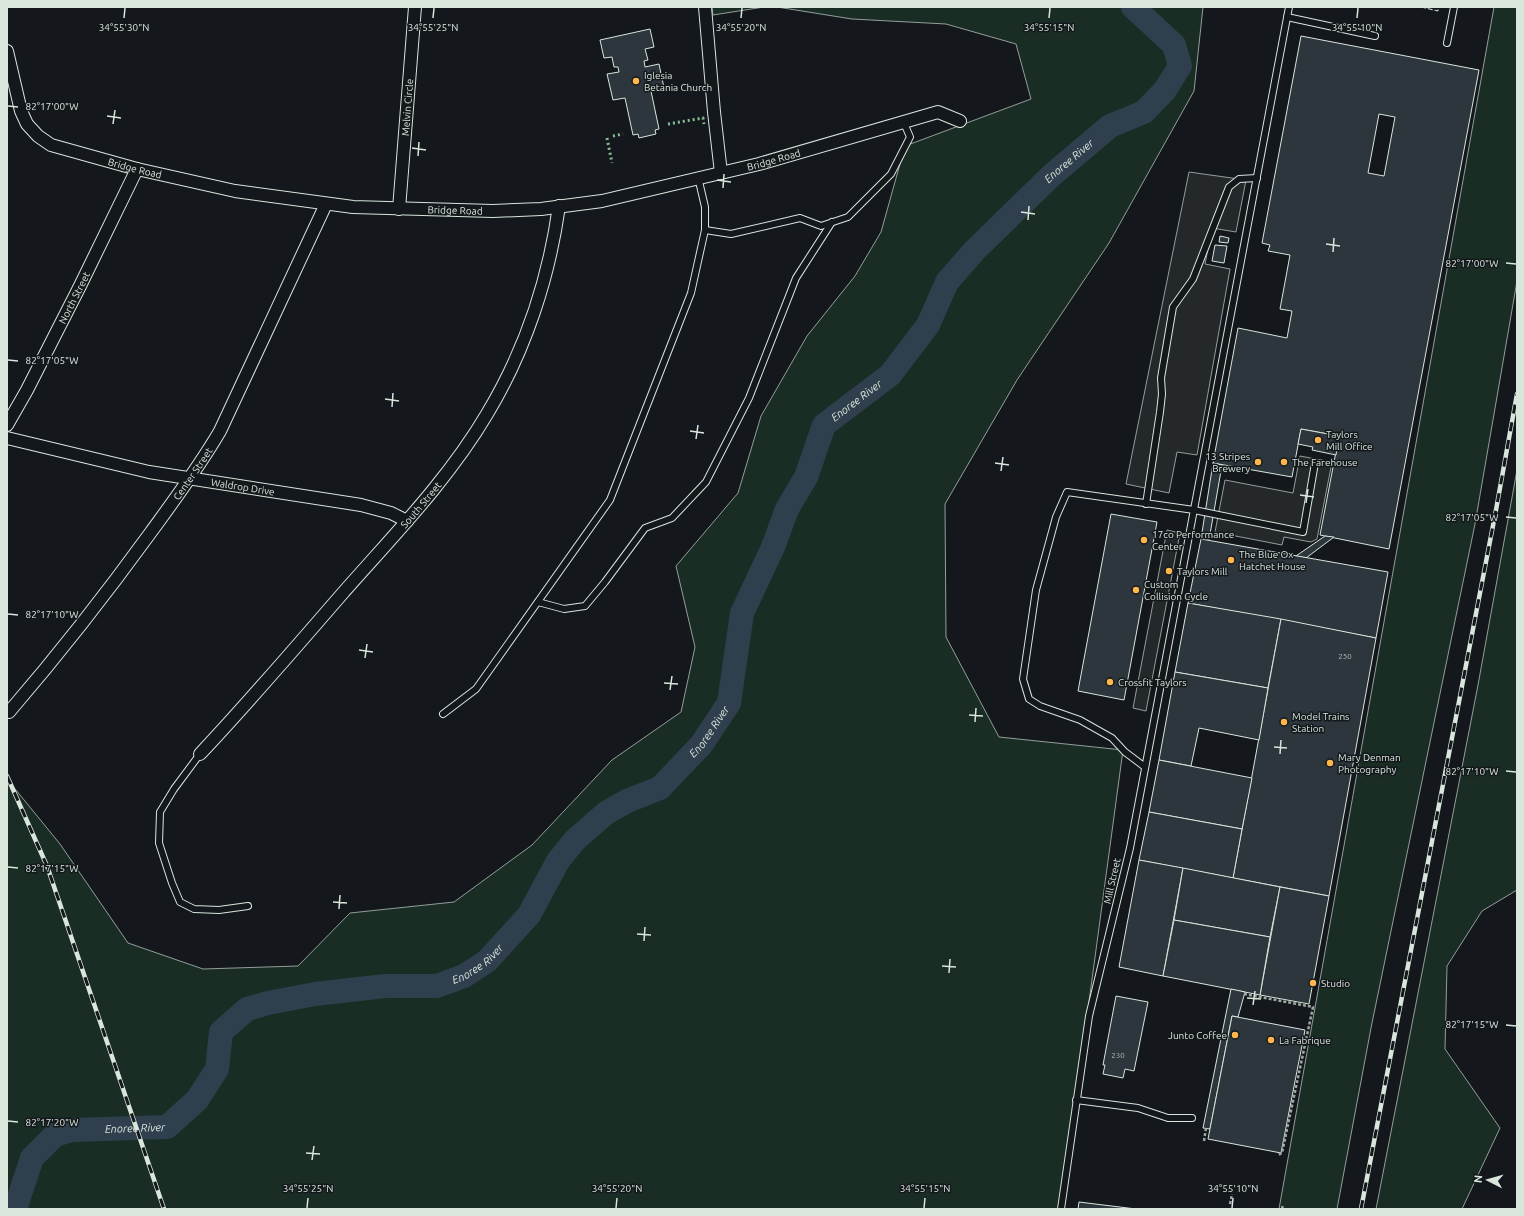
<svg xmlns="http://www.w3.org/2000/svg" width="1524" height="1216" font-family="Ubuntu,sans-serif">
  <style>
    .green { fill: #1a2d24; stroke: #939e99 }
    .parking { fill: #24282b; stroke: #939e99 }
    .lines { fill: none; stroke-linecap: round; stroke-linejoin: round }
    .river { stroke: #2f3f4d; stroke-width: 24 }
    .building { fill: #2c363c; stroke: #d8e6dc; fill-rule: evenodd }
    .service-casing { stroke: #d8e6dc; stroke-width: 8 }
    .minor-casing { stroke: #d8e6dc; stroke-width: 14 }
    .path { stroke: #9da8a2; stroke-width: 2.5; stroke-dasharray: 3 2; stroke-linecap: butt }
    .service { stroke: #14181c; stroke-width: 6 }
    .minor { stroke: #14181c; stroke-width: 12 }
    .rail-casing { stroke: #d8e6dc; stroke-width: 4.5 }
    .rail { stroke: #14181c; stroke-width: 3; stroke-dasharray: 9; stroke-linecap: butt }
    .hedge { stroke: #8ac095; stroke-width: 3; stroke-dasharray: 2 3; stroke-linecap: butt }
    .fence { stroke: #d8e6dc; stroke-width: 1; stroke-dasharray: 5 2; stroke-linecap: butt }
    .ticks { fill: none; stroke: #d8e6dc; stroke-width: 1.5 }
    .poi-dot { fill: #ffb74d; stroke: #14181c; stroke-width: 1.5 }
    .labels { text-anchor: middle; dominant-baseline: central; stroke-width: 3; stroke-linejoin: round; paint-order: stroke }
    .number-label { font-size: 8px; fill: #adbab4 }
    .poi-label { font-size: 10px; fill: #d8e6dc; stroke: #14181c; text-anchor: start }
    .street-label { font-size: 10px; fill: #d8e6dc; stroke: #14181c }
    .water-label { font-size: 11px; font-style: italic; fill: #d8e6dc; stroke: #14181c }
    .ticks-label { font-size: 10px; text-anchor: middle; fill: #d8e6dc; stroke: #14181c; stroke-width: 3; stroke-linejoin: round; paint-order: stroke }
  </style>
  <rect width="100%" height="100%" fill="#14181c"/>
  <!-- green -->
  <g class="green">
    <polygon points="712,7 764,7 713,15"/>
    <polygon points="777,7 1203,7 1194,91 1109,243 1017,380 945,504 946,637 999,737 1123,750 1061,1209 7,1209 7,779 60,844 128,943 203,969 298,966 350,913 454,902 532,845 612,760 681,712 695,647 676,566 738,493 761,416 807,336 855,276 881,232 905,146 1031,99 1016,44 946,24 852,19"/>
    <polygon points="1494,7 1517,7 1517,281 1475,524 1371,1028 1337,1209 1279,1209"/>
    <polygon points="1517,470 1517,890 1482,911 1447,966 1445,1049 1500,1128 1462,1209 1376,1209 1478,685"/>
  </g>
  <!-- parking -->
  <g class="parking">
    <polygon points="1189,172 1246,180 1236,232 1212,228 1205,264 1230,269 1197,455 1177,452 1169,493 1126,484"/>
    <polygon points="1300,456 1332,462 1317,539 1311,542 1284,537 1282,545 1215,532 1225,480 1293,493"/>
    <polygon points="1167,530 1180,533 1146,711 1133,708"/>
  </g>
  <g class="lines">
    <!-- river -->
    <path class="river" id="s1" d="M 15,1209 L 32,1158 L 55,1135 L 72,1130 L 167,1127 L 197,1100 L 217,1069 L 221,1032 L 247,1009 L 268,1003 L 315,994 L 385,986 L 437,986 L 464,976 L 487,961 L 529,915 L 558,861 L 575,840 L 606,813 L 627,801 L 660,788 L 701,745 L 729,703 L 742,613 L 773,547 L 787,509 L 806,477 L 824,425 L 890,375 L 928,325 L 947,282 L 974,251 L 1052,175 L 1110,126 L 1144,112 L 1165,90 L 1180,66 L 1174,45 L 1133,7"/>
  </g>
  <!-- building -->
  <g class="building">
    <polygon points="650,29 654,47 645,49 648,60 644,61 645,67 659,64 664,88 651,91 659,129 655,130 656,134 639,138 638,134 633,135 625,98 613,100 607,74 619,72 618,67 614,67 612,57 604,58 600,40"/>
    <path d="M 1301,36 L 1479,70 L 1389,549 L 1320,535 L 1339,436 L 1301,429 L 1292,477 L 1213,463 L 1238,328 L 1287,338 L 1292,311 L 1280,309 L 1290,255 L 1268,251 L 1270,245 L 1262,243 ZM 1379,114 L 1395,117 L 1384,176 L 1368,173 Z"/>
    <polygon points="1220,236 1229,238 1228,243 1219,242"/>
    <polygon points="1215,245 1227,246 1224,263 1212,261"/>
    <polygon points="1301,429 1339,436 1336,455 1312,450 1313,447 1298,444"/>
    <polygon points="1213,463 1222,465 1209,540 1201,539"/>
    <polygon points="1111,514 1157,522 1124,700 1078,691"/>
    <polygon points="1325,536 1334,537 1306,558 1296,556"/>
    <polygon points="1201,539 1388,572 1376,638 1188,603"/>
    <polygon points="1188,603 1281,619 1268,688 1175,672"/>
    <polygon points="1281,619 1376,638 1329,896 1233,878"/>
    <polygon points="1175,672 1268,688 1259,740 1199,728 1191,766 1159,760"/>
    <polygon points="1159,760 1252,778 1242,829 1149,812"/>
    <polygon points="1149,812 1242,829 1233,878 1139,860"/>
    <polygon points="1139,860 1183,868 1163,976 1119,967"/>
    <polygon points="1183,868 1280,887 1270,937 1174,920"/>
    <polygon points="1280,887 1329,896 1309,1004 1260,995"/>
    <polygon points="1174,920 1270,937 1260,995 1163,976"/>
    <polygon points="1231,989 1245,992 1238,1017 1232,1016 1210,1129 1203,1128"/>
    <polygon points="1116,996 1148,1002 1134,1071 1125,1069 1123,1078 1103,1074 1105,1065 1103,1065"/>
    <polygon points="1232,1016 1305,1030 1281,1153 1208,1139"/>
    <polygon points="1079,1202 1136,1209 1078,1209"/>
  </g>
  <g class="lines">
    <defs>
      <g id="service">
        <polyline points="1287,17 1375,36"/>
        <polyline points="1447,43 1454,7"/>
        <polyline points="705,230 731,234 800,218 821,226 848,217 891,174 910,137 904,123"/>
        <polyline points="1146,504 1160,412 1162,394 1161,378 1173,307 1193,279 1229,187 1239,179 1257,178"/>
        <polyline points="538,602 564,609 585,606 605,582 645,528 672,518 706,482 749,398 796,278 832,222"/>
        <polyline points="443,714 476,689 610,500 691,293 705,230 705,207 698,177"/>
        <polyline points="200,754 174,789 160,812 159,843 172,883 180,902 194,909 219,910 248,906"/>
        <polyline points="1145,767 1125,752 1112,738 1080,720 1040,706 1029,699 1023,679 1036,590 1056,517 1067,492 1194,510 1303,532 1315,463"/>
        <polyline points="1076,1100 1138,1108 1168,1118 1192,1118"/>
        <polyline points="1061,1209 1089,1016 1130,848 1289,7"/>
      </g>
      <g id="minor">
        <polyline points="705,7 714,112 721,173"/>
        <path id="s2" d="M 7,51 L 21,111 L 27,124 L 38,136 L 51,145 L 137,169 L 235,191 L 353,207 L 493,211 L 541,209 L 602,201 L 759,164 L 938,112 L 960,121"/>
        <path id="s3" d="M 399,209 L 415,7"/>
        <path id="s4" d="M 7,425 L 27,390 L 80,286 L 137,169"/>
        <path id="s5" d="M 7,438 L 149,472 L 361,505 L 391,513 L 407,521"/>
        <path id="s6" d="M 9,712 C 59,654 106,594 151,532 C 175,499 199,467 220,431 L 326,204"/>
        <path id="s7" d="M 200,754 C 249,702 295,648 342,594 C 393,536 448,480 487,414 C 525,351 549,278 559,206"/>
      </g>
    </defs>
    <!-- service casing -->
    <use href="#service" class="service-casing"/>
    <!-- minor casing -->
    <use href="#minor" class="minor-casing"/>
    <!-- path -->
    <g class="path">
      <polyline points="1244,994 1313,1007 1282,1153 1278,1155"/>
      <polyline points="1204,1141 1206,1128"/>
      <polyline points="1230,1204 1232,1194"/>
      <polyline points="1282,1209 1283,1204"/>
    </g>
    <!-- service -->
    <use href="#service" class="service"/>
    <!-- minor -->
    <use href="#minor" class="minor"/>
    <defs>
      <g id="rail">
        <polyline points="7,776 47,866 164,1209"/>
        <polyline points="1361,1209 1496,510 1517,394"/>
      </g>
    </defs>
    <!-- rail casing -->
    <use href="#rail" class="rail-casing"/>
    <!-- rail -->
    <use href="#rail" class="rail"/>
    <!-- hedge -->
    <g class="hedge">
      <polyline points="668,124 703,118 704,124"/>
      <polyline points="613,136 623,134"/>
      <polyline points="607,138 612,163"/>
    </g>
    <!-- fence -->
    <polyline class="fence" points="1421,7 1438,11 1438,7"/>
  </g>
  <!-- ticks -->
  <path class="ticks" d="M 124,18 L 125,8M 433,18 L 434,8M 741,18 L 742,8M 1049,18 L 1050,8M 1357,18 L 1358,8M 8,106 L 18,107M 107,116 L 121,118M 113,124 L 115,110M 412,148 L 426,150M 418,156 L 419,142M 717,180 L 731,182M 723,188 L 724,174M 1021,212 L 1035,214M 1028,220 L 1029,206M 1326,244 L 1340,246M 1333,252 L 1334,238M 1506,263 L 1516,264M 8,360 L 18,361M 385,399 L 399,401M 392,407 L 393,393M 690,431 L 704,433M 696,439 L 698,425M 995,463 L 1009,465M 1001,471 L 1003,457M 1300,495 L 1314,497M 1306,503 L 1308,489M 1506,517 L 1516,518M 8,614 L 18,615M 359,650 L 373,652M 365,658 L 367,644M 664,683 L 678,684M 670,690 L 672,676M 969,715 L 983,716M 975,722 L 976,708M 1274,747 L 1287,748M 1280,754 L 1281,740M 1506,771 L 1516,772M 8,867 L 18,868M 333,902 L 347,903M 339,909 L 340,895M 637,934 L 651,935M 644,941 L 645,927M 942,966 L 956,967M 949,973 L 950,959M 1247,998 L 1261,999M 1253,1005 L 1255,991M 1506,1025 L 1516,1026M 8,1121 L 18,1122M 306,1153 L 320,1154M 312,1160 L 314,1146M 307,1208 L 308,1198M 616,1208 L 617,1198M 924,1208 L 925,1198M 1232,1208 L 1233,1198"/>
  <!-- markers -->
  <g class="poi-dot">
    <circle cx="636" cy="81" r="4"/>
    <circle cx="1318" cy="440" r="4"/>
    <circle cx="1258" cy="462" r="4"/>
    <circle cx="1284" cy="462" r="4"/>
    <circle cx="1144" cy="540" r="4"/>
    <circle cx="1231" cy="560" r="4"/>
    <circle cx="1169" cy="571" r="4"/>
    <circle cx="1136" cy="590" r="4"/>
    <circle cx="1110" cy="682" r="4"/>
    <circle cx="1284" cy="722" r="4"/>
    <circle cx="1330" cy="763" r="4"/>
    <circle cx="1313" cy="983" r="4"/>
    <circle cx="1235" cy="1035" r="4"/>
    <circle cx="1271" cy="1040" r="4"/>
  </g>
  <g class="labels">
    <!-- number labels -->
    <g class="number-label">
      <text x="1345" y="656">250</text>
      <text x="1118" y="1055">230</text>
    </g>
    <!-- poi labels -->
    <g class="poi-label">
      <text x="644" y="75">Iglesia<tspan x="644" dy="12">Betania Church</tspan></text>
      <text x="1326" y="434">Taylors<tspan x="1326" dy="12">Mill Office</tspan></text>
      <text x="1250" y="456" text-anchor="end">13 Stripes<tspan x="1250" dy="12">Brewery</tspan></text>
      <text x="1292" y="462">The Farehouse</text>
      <text x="1152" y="534">17co Performance<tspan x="1152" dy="12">Center</tspan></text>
      <text x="1239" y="554">The Blue Ox<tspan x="1239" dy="12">Hatchet House</tspan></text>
      <text x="1177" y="571">Taylors Mill</text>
      <text x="1144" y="584">Custom<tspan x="1144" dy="12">Collision Cycle</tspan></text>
      <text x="1118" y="682">Crossfit Taylors</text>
      <text x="1292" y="716">Model Trains<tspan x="1292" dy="12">Station</tspan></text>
      <text x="1338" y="757">Mary Denman<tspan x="1338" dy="12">Photography</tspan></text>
      <text x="1321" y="983">Studio</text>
      <text x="1227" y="1035" text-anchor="end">Junto Coffee</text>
      <text x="1279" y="1040">La Fabrique</text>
    </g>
    <!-- street labels -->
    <g class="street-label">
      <text stroke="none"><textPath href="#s3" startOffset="102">Melvin Circle</textPath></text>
      <text stroke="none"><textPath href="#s2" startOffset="843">Bridge Road</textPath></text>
      <text stroke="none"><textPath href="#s2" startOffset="195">Bridge Road</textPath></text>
      <text stroke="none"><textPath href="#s2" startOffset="519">Bridge Road</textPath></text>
      <text stroke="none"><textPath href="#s4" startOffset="144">North Street</textPath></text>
      <text stroke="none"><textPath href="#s6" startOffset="301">Center Street</textPath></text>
      <text stroke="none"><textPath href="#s5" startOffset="241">Waldrop Drive</textPath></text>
      <text stroke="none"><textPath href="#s7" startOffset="333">South Street</textPath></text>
      <text transform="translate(1112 881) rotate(-77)">Mill Street</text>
    </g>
    <!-- water labels -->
    <g class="water-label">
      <text stroke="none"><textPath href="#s1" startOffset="1619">Enoree River</textPath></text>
      <text stroke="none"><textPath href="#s1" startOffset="1295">Enoree River</textPath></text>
      <text stroke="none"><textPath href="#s1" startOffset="923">Enoree River</textPath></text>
      <text stroke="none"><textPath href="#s1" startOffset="587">Enoree River</textPath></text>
      <text stroke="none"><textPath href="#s1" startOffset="167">Enoree River</textPath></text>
    </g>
  </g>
  <g class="ticks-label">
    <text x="124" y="31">34°55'30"N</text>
    <text x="433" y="31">34°55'25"N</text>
    <text x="741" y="31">34°55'20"N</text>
    <text x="1049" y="31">34°55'15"N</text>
    <text x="1357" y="31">34°55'10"N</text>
    <text x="52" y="110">82°17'00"W</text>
    <text x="1472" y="267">82°17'00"W</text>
    <text x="52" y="364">82°17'05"W</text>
    <text x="1472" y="521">82°17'05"W</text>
    <text x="52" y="618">82°17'10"W</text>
    <text x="1472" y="775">82°17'10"W</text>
    <text x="52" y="872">82°17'15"W</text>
    <text x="1472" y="1028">82°17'15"W</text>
    <text x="52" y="1126">82°17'20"W</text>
    <text x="308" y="1192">34°55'25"N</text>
    <text x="617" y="1192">34°55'20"N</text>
    <text x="925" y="1192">34°55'15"N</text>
    <text x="1233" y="1192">34°55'10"N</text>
  </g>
  <!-- border -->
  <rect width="1524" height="1216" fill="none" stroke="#d8e6dc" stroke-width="16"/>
  <!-- north arrow -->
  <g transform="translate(1488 1180) rotate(276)" stroke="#14181c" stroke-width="3" paint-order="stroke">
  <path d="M0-3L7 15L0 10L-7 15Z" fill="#d8e6dc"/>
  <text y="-6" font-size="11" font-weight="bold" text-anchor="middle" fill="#d8e6dc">N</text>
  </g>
</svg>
